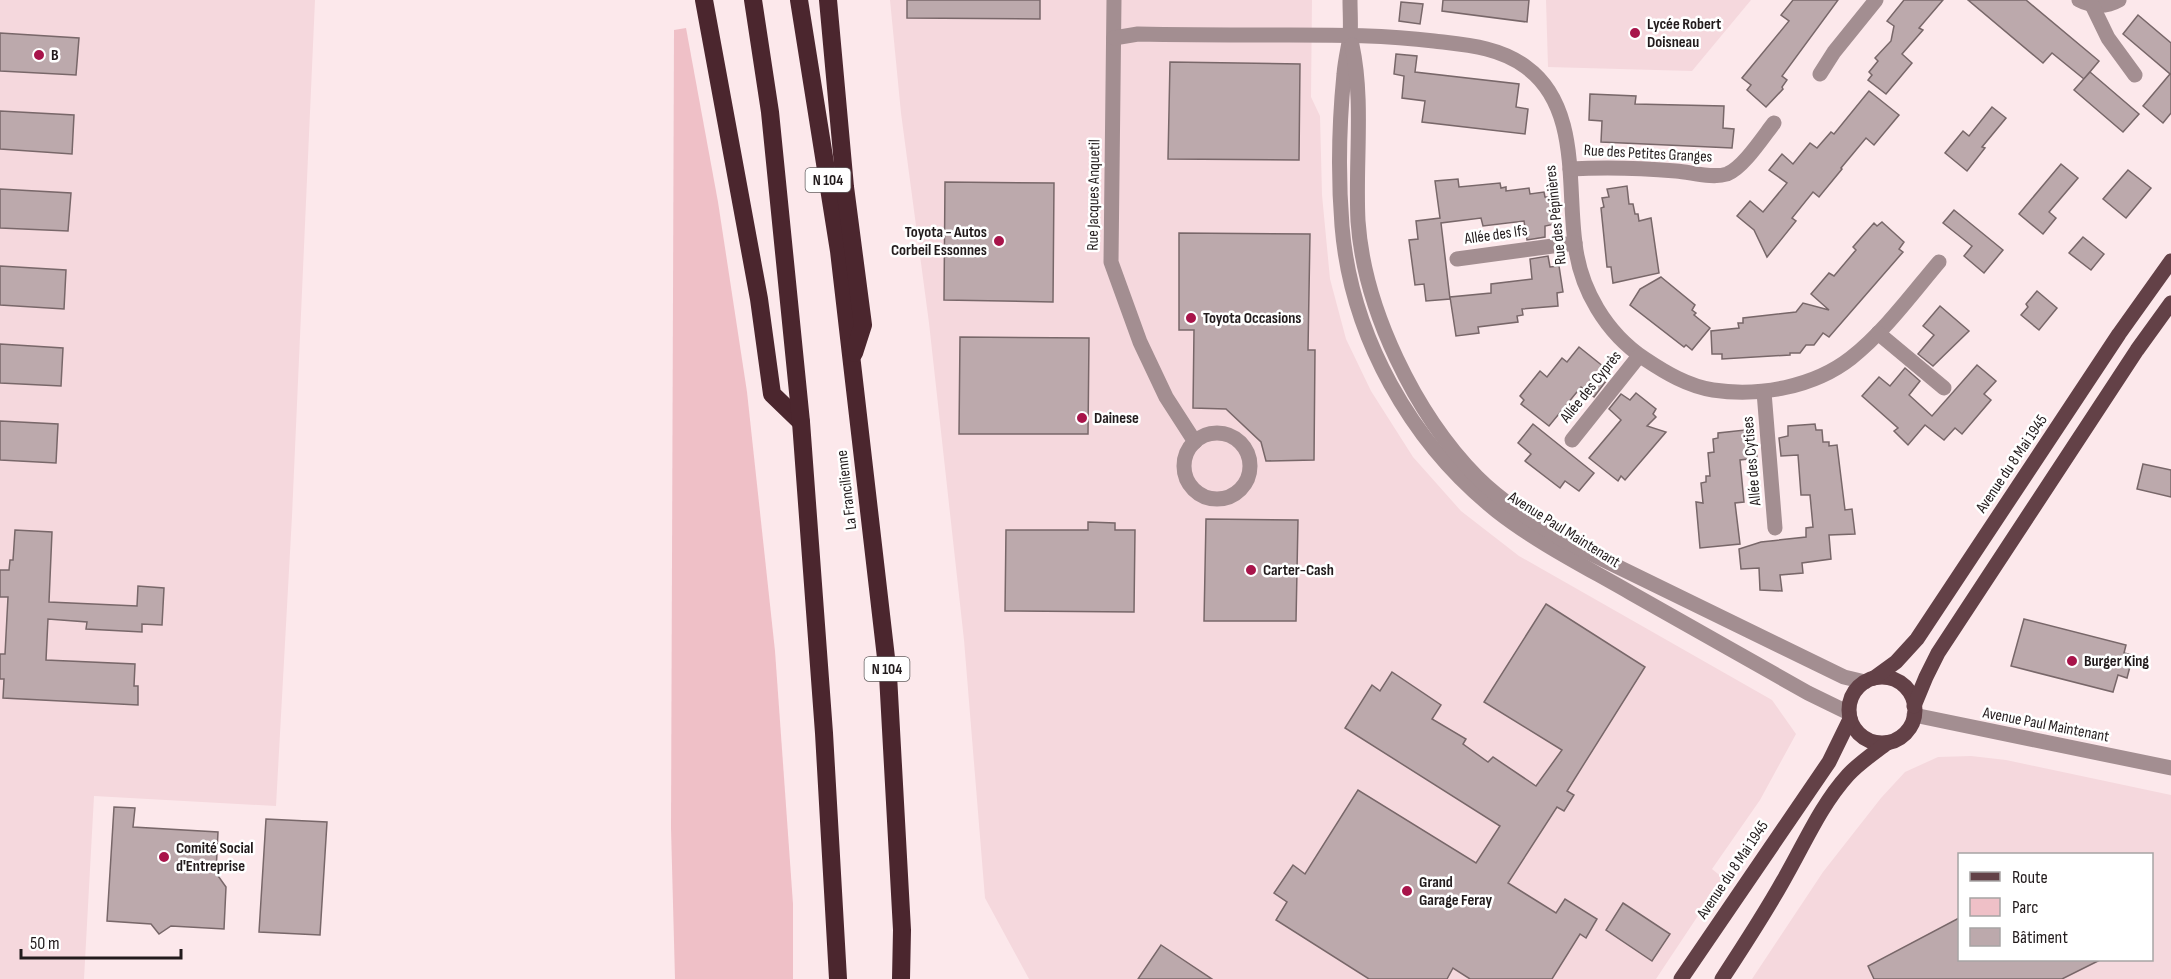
<svg xmlns="http://www.w3.org/2000/svg" width="2171" height="979" font-family="'Sofia Sans Condensed',sans-serif">
  <style>
    .built { fill: #f5d8dd; fill-rule: evenodd }
    .green { fill: #efc0c7 }
    .building { fill: #bca9ac; stroke: #786769; stroke-width: 1.5 }
    .lines { fill: none; stroke-linecap: round; stroke-linejoin: round }
    .minor { stroke: #a38e91; stroke-width: 15 }
    .major { stroke: #634147; stroke-width: 15 }
    .highway { stroke: #4b262e; stroke-width: 18 }
    .poi-dot { fill: #a8144a; stroke: #fff; stroke-width: 2 }
    .labels { text-anchor: middle; dominant-baseline: central; stroke-width: 5; stroke-linejoin: round; paint-order: stroke }
    .shield { fill: #fff; stroke: #645f60; stroke-width: 1.5 }
    .shield-label { font-size: 15px; font-weight: bold; fill: #221b1c }
    .poi-label { font-size: 16px; font-weight: bold; fill: #221b1c; stroke: #fff; text-anchor: start }
    .street-label { font-size: 16px; fill: #221b1c; stroke: #fff }
  </style>
  <rect width="100%" height="100%" fill="#fce8eb"/>
  <!-- built -->
  <g class="built">
    <polygon points="0,0 315,0 292,516 276,806 94,796 84,979 0,979"/>
    <polygon points="890,0 1312,0 1311,97 1320,116 1322,195 1330,279 1346,339 1371,391 1413,457 1461,511 1519,556 1772,700 1796,734 1760,800 1712,869 1723,878 1656,979 1029,979 985,898 964,640 929,323 901,113"/>
    <polygon points="1546,0 1751,0 1692,71 1548,67"/>
    <path d="M 1971,756 L 2006,760 L 2171,795 L 2171,979 L 1752,979 L 1823,872 L 1881,798 L 1905,772 L 1938,757 ZM 1960,854 L 2152,854 L 2152,960 L 1960,960 Z"/>
  </g>
  <!-- green -->
  <polygon class="green" points="686,28 718,202 747,392 775,651 793,904 793,979 675,979 671,828 674,30"/>
  <!-- building -->
  <g class="building">
    <polygon points="907,0 1040,0 1040,19 907,18"/>
    <polygon points="1443,0 1529,0 1527,22 1442,11"/>
    <polygon points="1793,0 1838,0 1782,76 1787,80 1782,87 1783,89 1766,107 1747,90 1751,85 1742,78 1789,21 1781,15"/>
    <polygon points="1904,0 1943,0 1919,28 1923,30 1902,54 1912,63 1886,94 1868,80 1872,75 1869,72 1878,61 1875,58 1891,41 1894,26 1887,21"/>
    <polygon points="1968,0 2026,0 2099,61 2084,79 2052,53 2043,63"/>
    <polygon points="1401,2 1423,4 1420,24 1399,21"/>
    <polygon points="2138,15 2171,43 2171,113 2163,123 2143,106 2170,74 2123,34"/>
    <polygon points="0,33 79,38 76,75 0,71"/>
    <polygon points="1396,54 1417,56 1415,72 1519,84 1516,107 1528,109 1525,134 1422,122 1425,101 1402,98 1404,76 1394,74"/>
    <polygon points="1170,62 1300,64 1299,160 1168,159"/>
    <polygon points="2090,72 2139,114 2123,132 2074,90"/>
    <polygon points="1869,91 1899,115 1874,145 1866,138 1841,168 1842,169 1819,197 1813,192 1792,218 1796,221 1767,257 1754,230 1737,216 1750,201 1763,212 1787,183 1769,170 1782,154 1793,164 1810,143 1817,148 1831,132 1834,134"/>
    <polygon points="1590,94 1636,96 1635,104 1724,106 1723,128 1734,129 1732,148 1601,142 1602,121 1589,120"/>
    <polygon points="1992,107 2006,118 1982,147 1985,148 1967,171 1945,153 1963,131 1969,136"/>
    <polygon points="0,111 74,115 72,154 0,149"/>
    <polygon points="2061,164 2078,178 2049,212 2056,218 2043,234 2019,214"/>
    <polygon points="2128,170 2151,188 2126,218 2103,199"/>
    <polygon points="1458,179 1459,187 1500,183 1501,188 1506,187 1506,191 1529,188 1530,194 1544,192 1545,197 1551,197 1555,224 1545,226 1545,237 1527,240 1524,221 1483,226 1481,218 1441,223 1450,299 1426,301 1424,284 1415,285 1409,240 1418,239 1416,221 1440,218 1435,181"/>
    <polygon points="945,182 1054,183 1053,302 944,300"/>
    <polygon points="1627,186 1629,204 1633,204 1635,214 1638,214 1639,221 1651,218 1659,273 1613,283 1611,267 1607,267 1601,208 1604,207 1602,198 1609,197 1607,189"/>
    <polygon points="0,189 71,193 68,231 0,228"/>
    <polygon points="1954,210 2003,250 1984,273 1964,256 1972,246 1943,223"/>
    <polygon points="1882,222 1904,242 1899,249 1903,252 1829,337 1823,333 1814,345 1806,345 1800,353 1790,353 1790,355 1722,359 1722,354 1712,354 1711,331 1739,328 1738,323 1743,323 1743,318 1796,312 1803,303 1829,310 1811,294 1829,273 1834,276 1856,250 1853,247 1874,223 1877,226"/>
    <polygon points="1179,233 1310,234 1308,350 1315,350 1314,460 1266,461 1261,442 1226,409 1193,408 1194,330 1179,330"/>
    <polygon points="2083,237 2104,254 2091,270 2069,253"/>
    <polygon points="1548,256 1550,267 1559,266 1563,292 1557,293 1558,306 1522,309 1523,315 1517,316 1518,322 1478,327 1479,333 1456,336 1450,297 1491,293 1491,284 1532,279 1530,259"/>
    <polygon points="0,266 66,270 64,309 0,305"/>
    <polygon points="1661,277 1695,305 1692,310 1696,313 1694,315 1710,328 1692,350 1686,345 1684,347 1630,305 1640,289"/>
    <polygon points="2037,291 2057,308 2039,330 2021,315 2028,307 2026,304"/>
    <polygon points="1940,306 1969,331 1933,366 1918,354 1934,335 1923,326"/>
    <polygon points="960,337 1089,338 1088,434 959,434"/>
    <polygon points="0,344 63,348 61,386 0,383"/>
    <polygon points="1579,347 1604,367 1598,374 1606,381 1594,397 1581,387 1549,426 1521,404 1524,400 1520,396 1540,371 1547,377 1562,358 1567,362"/>
    <polygon points="1977,365 1996,381 1984,394 1991,400 1962,434 1955,428 1944,440 1925,425 1908,445 1894,431 1898,428 1862,396 1879,377 1890,386 1905,368 1920,381 1909,395 1932,416"/>
    <polygon points="1636,393 1656,409 1653,414 1656,417 1647,426 1666,432 1625,480 1621,476 1618,481 1589,458 1621,420 1609,409 1621,394 1630,400"/>
    <polygon points="0,421 58,424 56,463 0,460"/>
    <polygon points="1533,424 1594,473 1579,491 1565,481 1560,488 1525,461 1531,454 1518,443"/>
    <polygon points="1815,424 1816,430 1822,430 1823,442 1829,442 1829,446 1837,445 1845,510 1852,509 1855,534 1829,535 1831,559 1802,563 1803,573 1780,575 1782,591 1760,590 1759,568 1741,569 1739,549 1761,542 1806,537 1806,528 1813,527 1810,495 1801,495 1798,455 1781,456 1779,438 1788,436 1788,426"/>
    <polygon points="1745,430 1746,440 1755,439 1757,458 1740,460 1744,502 1735,503 1740,544 1700,548 1696,502 1703,503 1701,483 1706,482 1706,476 1710,476 1708,453 1714,452 1713,439 1718,438 1718,433"/>
    <polygon points="2143,464 2171,470 2171,497 2137,489"/>
    <polygon points="1206,519 1298,520 1296,621 1204,621"/>
    <polygon points="1088,522 1115,523 1115,530 1135,530 1134,612 1005,611 1006,530 1088,530"/>
    <polygon points="15,530 52,532 49,602 137,606 138,586 164,588 162,625 142,624 142,632 86,629 87,622 48,619 46,660 135,664 134,686 138,686 138,705 3,698 4,679 0,679 0,654 5,654 8,597 0,597 0,570 9,570 10,560 13,560"/>
    <polygon points="1546,604 1645,667 1567,791 1574,795 1564,811 1557,807 1508,883 1556,913 1565,899 1597,919 1586,938 1580,934 1552,979 1470,979 1453,968 1447,979 1369,979 1276,920 1287,902 1274,893 1293,865 1305,874 1358,790 1476,863 1500,826 1345,728 1372,685 1380,691 1392,672 1441,705 1432,719 1466,739 1463,744 1488,762 1493,757 1536,786 1562,750 1484,702"/>
    <polygon points="2024,619 2126,645 2124,653 2133,655 2127,678 2118,675 2113,692 2011,666"/>
    <polygon points="114,807 135,808 133,827 218,832 216,873 226,887 224,929 171,926 159,934 151,924 107,921"/>
    <polygon points="266,819 327,822 320,935 259,932"/>
    <polygon points="1623,903 1670,934 1652,961 1606,930"/>
    <polygon points="1959,918 1959,960 2100,960 2062,979 1874,979 1868,966"/>
    <polygon points="1161,945 1212,979 1138,979"/>
  </g>
  <g class="lines">
    <!-- minor -->
    <g class="minor">
      <polyline points="1114,0 1111,262 1140,342 1166,397 1195,442"/>
      <path d="M 1350,0 C 1350,12 1351,25 1350,37 C 1348,49 1345,61 1344,74 C 1339,124 1338,176 1342,226 C 1351,336 1411,443 1497,511 C 1538,543 1586,567 1631,593 C 1690,626 1749,660 1808,693 L 1849,713"/>
      <path d="M 2079,0 C 2092,7 2107,7 2119,0"/>
      <polyline points="2092,5 2108,38 2135,75"/>
      <path d="M 1114,38 L 1138,34 C 1188,35 1239,35 1289,35 C 1339,35 1385,35 1434,41 C 1467,45 1499,47 1526,67 C 1580,106 1567,185 1575,243 C 1580,289 1606,333 1645,359 C 1666,373 1688,386 1713,390 C 1759,397 1814,387 1851,358 C 1885,331 1911,295 1939,262"/>
      <path d="M 1352,45 C 1364,101 1355,163 1358,221 C 1364,309 1415,414 1477,477 C 1502,502 1534,522 1565,541 L 1844,677 L 1865,682"/>
      <polyline points="1820,74 1834,52 1876,0"/>
      <path d="M 1570,169 C 1605,167 1641,168 1676,171 C 1691,172 1712,179 1727,174 C 1743,168 1763,137 1774,123"/>
      <polyline points="1457,259 1575,243"/>
      <polyline points="1878,333 1944,388"/>
      <polyline points="1764,392 1775,528"/>
      <circle cx="1217" cy="466" r="33"/>
      <polyline points="1572,440 1639,356"/>
      <polyline points="1914,715 2171,768"/>
    </g>
    <!-- major -->
    <g class="major">
      <circle cx="1882" cy="710" r="33"/>
      <polyline points="1874,678 1896,662 1917,639 2119,334 2171,261"/>
      <polyline points="1914,706 1926,677 1938,653 2137,350 2171,303"/>
      <polyline points="1681,979 1829,762 1850,719"/>
      <path d="M 1722,979 C 1743,947 1764,915 1783,881 C 1804,845 1820,806 1848,775 C 1859,763 1874,753 1887,743"/>
    </g>
    <!-- highway -->
    <g class="highway">
      <polyline points="704,0 759,299 772,394 801,422"/>
      <polyline points="753,0 770,112 801,422 824,733 838,979"/>
      <polyline points="799,0 839,251 888,675 902,930 901,979"/>
      <polyline points="828,0 845,187 863,325 854,353"/>
    </g>
  </g>
  <!-- markers -->
  <g class="poi-dot">
    <circle cx="1635" cy="33" r="6"/>
    <circle cx="39" cy="55" r="6"/>
    <circle cx="999" cy="241" r="6"/>
    <circle cx="1191" cy="318" r="6"/>
    <circle cx="1082" cy="418" r="6"/>
    <circle cx="1251" cy="570" r="6"/>
    <circle cx="2072" cy="661" r="6"/>
    <circle cx="164" cy="857" r="6"/>
    <circle cx="1407" cy="891" r="6"/>
  </g>
  <g class="labels">
    <!-- shield labels -->
    <g class="shield">
      <rect x="805.5" y="168" width="45" height="24" rx="4.5"/>
      <rect x="864.5" y="657" width="45" height="24" rx="4.5"/>
    </g>
    <g class="shield-label">
      <text x="828" y="180">N 104</text>
      <text x="887" y="669">N 104</text>
    </g>
    <!-- poi labels -->
    <g class="poi-label">
      <text x="1647" y="24">Lycée Robert<tspan x="1647" dy="18">Doisneau</tspan></text>
      <text x="51" y="55">B</text>
      <text x="987" y="232" text-anchor="end">Toyota - Autos<tspan x="987" dy="18">Corbeil Essonnes</tspan></text>
      <text x="1203" y="318">Toyota Occasions</text>
      <text x="1094" y="418">Dainese</text>
      <text x="1263" y="570">Carter-Cash</text>
      <text x="2084" y="661">Burger King</text>
      <text x="176" y="848">Comité Social<tspan x="176" dy="18">d'Entreprise</tspan></text>
      <text x="1419" y="882">Grand<tspan x="1419" dy="18">Garage Feray</tspan></text>
    </g>
    <!-- street labels -->
    <g class="street-label">
      <text transform="translate(1648 154) rotate(3)">Rue des Petites Granges</text>
      <text transform="translate(1094 195) rotate(-89)">Rue Jacques Anquetil</text>
      <text transform="translate(1556 215) rotate(-96)">Rue des Pépinières</text>
      <text transform="translate(1496 235) rotate(-8)">Allée des Ifs</text>
      <text transform="translate(1591 387) rotate(-51)">Allée des Cyprès</text>
      <text transform="translate(1752 461) rotate(-95)">Allée des Cytises</text>
      <text transform="translate(2012 464) rotate(-56)">Avenue du 8 Mai 1945</text>
      <text transform="translate(847 490) rotate(-97)">La Francilienne</text>
      <text transform="translate(1564 530) rotate(32)">Avenue Paul Maintenant</text>
      <text transform="translate(2046 725) rotate(11)">Avenue Paul Maintenant</text>
      <text transform="translate(1733 870) rotate(-56)">Avenue du 8 Mai 1945</text>
    </g>
  </g>
  <!-- legend -->
  <rect x="1958" y="853" width="195" height="108" fill="#ffffff" stroke="#a7a4a4" stroke-width="1.5"/>
  <rect x="1970" y="872" width="30" height="9" fill="#634147" stroke="#a7a4a4" stroke-width="1.5"/>
  <text x="2012" y="883" font-size="18" fill="#221b1c">Route</text>
  <rect x="1970" y="898" width="30" height="18" fill="#efc0c7" stroke="#a7a4a4" stroke-width="1.5"/>
  <text x="2012" y="913" font-size="18" fill="#221b1c">Parc</text>
  <rect x="1970" y="928" width="30" height="18" fill="#bca9ac" stroke="#a7a4a4" stroke-width="1.5"/>
  <text x="2012" y="943" font-size="18" fill="#221b1c">Bâtiment</text>
  <!-- scale -->
  <path d="M21 949v9h160v-9" fill="none" stroke="#221b1c" stroke-width="3"/>
  <text x="30" y="949" font-size="18" fill="#221b1c" stroke="#ffffff" stroke-width="4.5" paint-order="stroke">50 m</text>
</svg>
